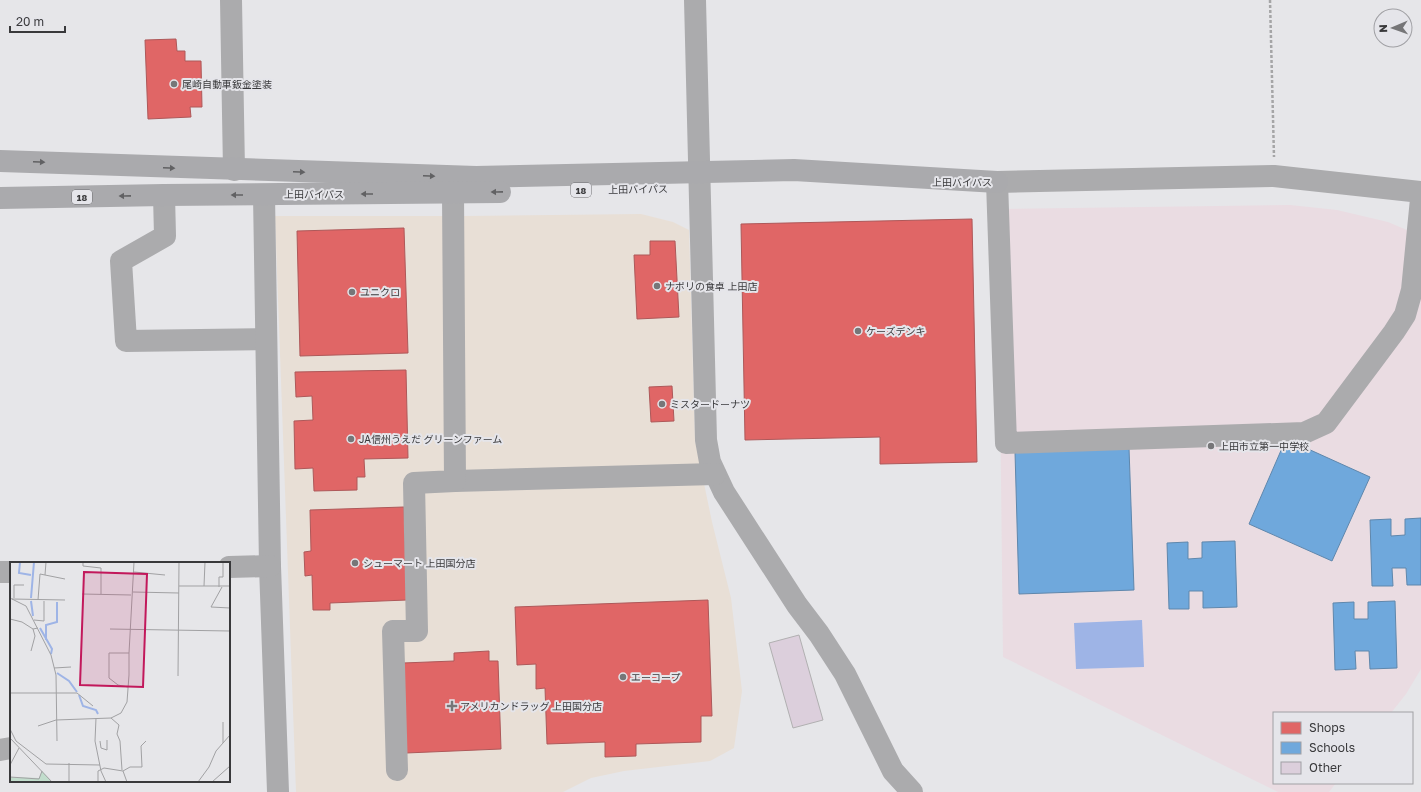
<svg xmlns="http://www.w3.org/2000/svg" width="1421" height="792" font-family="'Golos Text','Noto Sans JP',sans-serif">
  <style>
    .commercial { fill: #e8dfd6 }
    .education { fill: #eadce2 }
    .water { fill: #9eb4e6 }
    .shops { fill: #e06666; stroke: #ae5859 }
    .schools { fill: #6fa8dc; stroke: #5f87ac }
    .building { fill: #dccfdc; stroke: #b1b0b1 }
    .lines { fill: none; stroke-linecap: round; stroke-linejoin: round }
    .path { stroke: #a5a5a6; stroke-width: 2.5; stroke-dasharray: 3 2; stroke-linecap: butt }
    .minor { stroke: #ababad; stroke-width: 22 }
    .highway { stroke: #aaaaad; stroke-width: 22 }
    .oneway { fill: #616163 }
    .poi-dot { fill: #767678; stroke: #e5e5ea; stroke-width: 1.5 }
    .labels { text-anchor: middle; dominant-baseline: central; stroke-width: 4; stroke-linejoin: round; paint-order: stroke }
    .shield { fill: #e5e5ea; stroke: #6d6d70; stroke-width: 1 }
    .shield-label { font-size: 9px; font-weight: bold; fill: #39393b }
    .poi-label { font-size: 10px; fill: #39393b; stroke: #e5e5ea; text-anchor: start }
    .street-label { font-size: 10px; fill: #39393b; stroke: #e5e5ea }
    .inset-river { fill: none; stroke: #9eb4e6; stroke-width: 2 }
    .inset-road { fill: none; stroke: #a1a1a3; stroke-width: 1 }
    .view { fill: #c2185b; fill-opacity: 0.15; stroke: #c2185b; stroke-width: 2 }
    .inset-edge { fill: none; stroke: #39393b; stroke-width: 2 }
  </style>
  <rect width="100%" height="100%" fill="#e6e6e9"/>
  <!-- commercial -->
  <polygon class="commercial" points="641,214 673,222 689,230 695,440 712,522 731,598 742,691 734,748 710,761 624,771 591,778 563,792 296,792 275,216 465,216"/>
  <!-- education -->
  <polygon class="education" points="1290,205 1337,210 1388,222 1421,236 1421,669 1406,694 1391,713 1274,713 1274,783 1336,783 1329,792 1278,792 1003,657 998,209"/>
  <!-- water -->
  <polygon class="water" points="1142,620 1144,667 1076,669 1074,623"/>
  <!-- shops -->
  <g class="shops">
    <polygon points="176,39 177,51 185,51 185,61 201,61 202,107 190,107 191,117 148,119 145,40"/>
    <polygon points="972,219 977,462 880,464 880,437 745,440 741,224"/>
    <polygon points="404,228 408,353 300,356 297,231"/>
    <polygon points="650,241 675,241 679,317 637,319 634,255 650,255"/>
    <polygon points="406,370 408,458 364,459 365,477 357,477 357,490 314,491 313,468 295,469 294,421 313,420 312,396 296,397 295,372"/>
    <polygon points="672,386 674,421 651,422 649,387"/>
    <polygon points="404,507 407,600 330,603 330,610 313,610 312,575 305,576 304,552 311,551 310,510"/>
    <polygon points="708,600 712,716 701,716 701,742 636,744 636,756 605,757 605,742 547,744 545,688 536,689 536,664 517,665 515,607"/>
    <polygon points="489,651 489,661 498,661 501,749 406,753 403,663 454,661 454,653"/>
  </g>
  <!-- schools -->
  <g class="schools">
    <polygon points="1286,439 1370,477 1332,561 1249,524"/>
    <polygon points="1129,448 1134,590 1019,594 1015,452"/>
    <polygon points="1421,518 1421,585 1407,585 1406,568 1392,568 1393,586 1372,586 1370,520 1391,519 1391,536 1405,535 1405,519"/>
    <polygon points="1235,541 1237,607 1203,608 1203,591 1189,591 1189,609 1169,609 1167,543 1188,542 1188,559 1202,558 1202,542"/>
    <polygon points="1395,601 1397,668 1370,669 1369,651 1355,651 1356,669 1335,670 1333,603 1354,602 1354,619 1368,619 1368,602"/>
  </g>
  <!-- building -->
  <polygon class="building" points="799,635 823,720 793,728 769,643"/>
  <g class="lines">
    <!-- path -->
    <polyline class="path" points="1270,0 1274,157"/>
    <!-- minor -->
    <g class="minor">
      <polyline points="231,0 234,170"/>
      <polyline points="695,0 706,440 710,462 724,492 797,605 819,634 845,674 893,771 912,792"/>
      <polyline points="1421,192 1274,176 997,182 1006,443 1304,433 1326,423 1394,332 1405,315 1412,290 1421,199"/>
      <polyline points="164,195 165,236 121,261 126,341 266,339"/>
      <polyline points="264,195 270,566 278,792"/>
      <polyline points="455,481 715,474"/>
      <polyline points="229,567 270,566"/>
      <polyline points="0,572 11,572"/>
      <polyline points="0,750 11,748"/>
      <polyline points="397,770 393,631 417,631 414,483 455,481 453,193"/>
    </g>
    <!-- highway -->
    <g class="highway">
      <polyline points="0,161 476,177 794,170 997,182"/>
      <polyline points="0,198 164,195 500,192"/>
    </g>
  </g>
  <!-- one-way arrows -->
  <defs><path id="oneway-solid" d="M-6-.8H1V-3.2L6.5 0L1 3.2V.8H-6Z"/></defs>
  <g class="oneway">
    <use href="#oneway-solid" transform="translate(39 162) rotate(2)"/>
    <use href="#oneway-solid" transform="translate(169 168) rotate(2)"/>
    <use href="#oneway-solid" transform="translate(299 172) rotate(2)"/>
    <use href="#oneway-solid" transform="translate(429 176) rotate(2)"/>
    <use href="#oneway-solid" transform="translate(497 192) rotate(179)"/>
    <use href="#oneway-solid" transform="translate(367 194) rotate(180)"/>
    <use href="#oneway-solid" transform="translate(237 195) rotate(180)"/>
    <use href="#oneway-solid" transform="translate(125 196) rotate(179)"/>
  </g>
  <!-- markers -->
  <g class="poi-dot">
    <circle cx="174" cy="84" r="4"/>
    <circle cx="657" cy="286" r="4"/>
    <circle cx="352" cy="292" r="4"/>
    <circle cx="858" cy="331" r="4"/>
    <circle cx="662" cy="404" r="4"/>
    <circle cx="351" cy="439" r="4"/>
    <circle cx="1211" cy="446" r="4"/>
    <circle cx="355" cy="563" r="4"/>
    <circle cx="623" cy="677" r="4"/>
    <path d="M450 700h4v4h4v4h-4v4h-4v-4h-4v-4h4z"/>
  </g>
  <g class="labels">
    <!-- shield labels -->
    <g class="shield">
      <rect x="571" y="183" width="20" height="14" rx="3"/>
      <rect x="72" y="190" width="20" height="14" rx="3"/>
    </g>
    <g class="shield-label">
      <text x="581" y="190">18</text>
      <text x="82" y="197">18</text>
    </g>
    <!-- poi labels -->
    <g class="poi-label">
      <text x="182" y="84">尾崎自動車鈑金塗装</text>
      <text x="665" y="286">ナポリの食卓 上田店</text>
      <text x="360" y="292">ユニクロ</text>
      <text x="866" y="331">ケーズデンキ</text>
      <text x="670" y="404">ミスタードーナツ</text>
      <text x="359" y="439">JA信州うえだ グリーンファーム</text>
      <text x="1219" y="446">上田市立第一中学校</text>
      <text x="363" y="563">シューマート 上田国分店</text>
      <text x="631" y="677">エーコープ</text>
      <text x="460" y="706">アメリカンドラッグ 上田国分店</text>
    </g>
    <!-- street labels -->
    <g class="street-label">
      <text x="962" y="182">上田バイパス</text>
      <text transform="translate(638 189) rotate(-1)">上田バイパス</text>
      <text x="314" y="194">上田バイパス</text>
    </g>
  </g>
  <!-- overview -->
  <g transform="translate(10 562)">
    <rect width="220" height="220" fill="#e6e6e9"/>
    <path d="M 32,209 L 42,220 L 0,220 L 0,215 L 29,216 Z" fill="#c1ddcc"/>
    <path class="inset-river" d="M 10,0 L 9,11 L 21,13M 21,36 L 24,0M 21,39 L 23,54M 30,66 L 42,87 L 41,92M 36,78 L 36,63 L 47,60 L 47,40M 47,111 L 59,119 L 67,130M 69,133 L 73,144 L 86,148 L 88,152"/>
    <path class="inset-road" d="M 73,0 L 73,4 L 91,6 L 91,32M 124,10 L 155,13M 35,13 L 36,0M 169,24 L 220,24M 194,24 L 195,0M 209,25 L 209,15 L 213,15 L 213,0M 212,25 L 201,45 L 220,46M 123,30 L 169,31M 72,32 L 121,33M 0,36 L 16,44 L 41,93 L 46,113 L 47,179M 4,36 L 4,23 L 14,23M 2,37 L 55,38M 28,38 L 30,12 L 55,17M 0,57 L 12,60 L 23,67 L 28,66M 24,58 L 34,59 L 34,39M 100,67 L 220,69M 21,89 L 25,74 L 23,67M 119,91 L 124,0M 44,106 L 61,105M 168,114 L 169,0M 0,131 L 67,131 L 83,144M 86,156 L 85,179 L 91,209 L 96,220M 101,156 L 109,163 L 107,172 L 110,179 L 112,208M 213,160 L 213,181M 28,164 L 46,158 L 101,156 L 111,151 L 117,140 L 119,113 L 119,91 L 99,91 L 99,116 L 108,123 L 118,125M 0,167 L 6,179 L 36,202 L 90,203M 0,176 L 42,220M 90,179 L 91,186 L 97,188 L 97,178M 59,201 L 59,220M 0,203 L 9,186M 113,209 L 120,205 L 132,205 L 131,184 L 136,179M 0,215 L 29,217 L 32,209M 88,220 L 88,209 L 94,206 L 113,209 L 117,220M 188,220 L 199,205 L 206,189 L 220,173M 202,220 L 220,204"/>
    <path class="view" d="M 74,10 L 137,12 L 133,125 L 70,123 Z"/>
    <rect width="220" height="220" class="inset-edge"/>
  </g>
  <!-- legend -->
  <rect x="1273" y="712" width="140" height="72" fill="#e5e5ea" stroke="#a0a0a4"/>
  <rect x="1281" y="722" width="20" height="12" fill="#e06666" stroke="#a0a0a4"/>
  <text x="1309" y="732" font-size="12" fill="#39393b">Shops</text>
  <rect x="1281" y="742" width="20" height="12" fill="#6fa8dc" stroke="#a0a0a4"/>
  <text x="1309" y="752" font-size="12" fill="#39393b">Schools</text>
  <rect x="1281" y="762" width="20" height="12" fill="#dccfdc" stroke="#a0a0a4"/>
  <text x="1309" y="772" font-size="12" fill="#39393b">Other</text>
  <!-- north arrow -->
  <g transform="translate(1393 28) rotate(268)"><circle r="19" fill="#e5e5ea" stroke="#a0a0a4"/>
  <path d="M0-3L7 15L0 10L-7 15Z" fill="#767678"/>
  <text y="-6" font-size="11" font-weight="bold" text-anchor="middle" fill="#39393b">N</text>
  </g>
  <!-- scale -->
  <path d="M10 26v6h55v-6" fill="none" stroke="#39393b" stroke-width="2"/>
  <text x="16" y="26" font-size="12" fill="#39393b" stroke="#e5e5ea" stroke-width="3" paint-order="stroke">20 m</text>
</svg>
